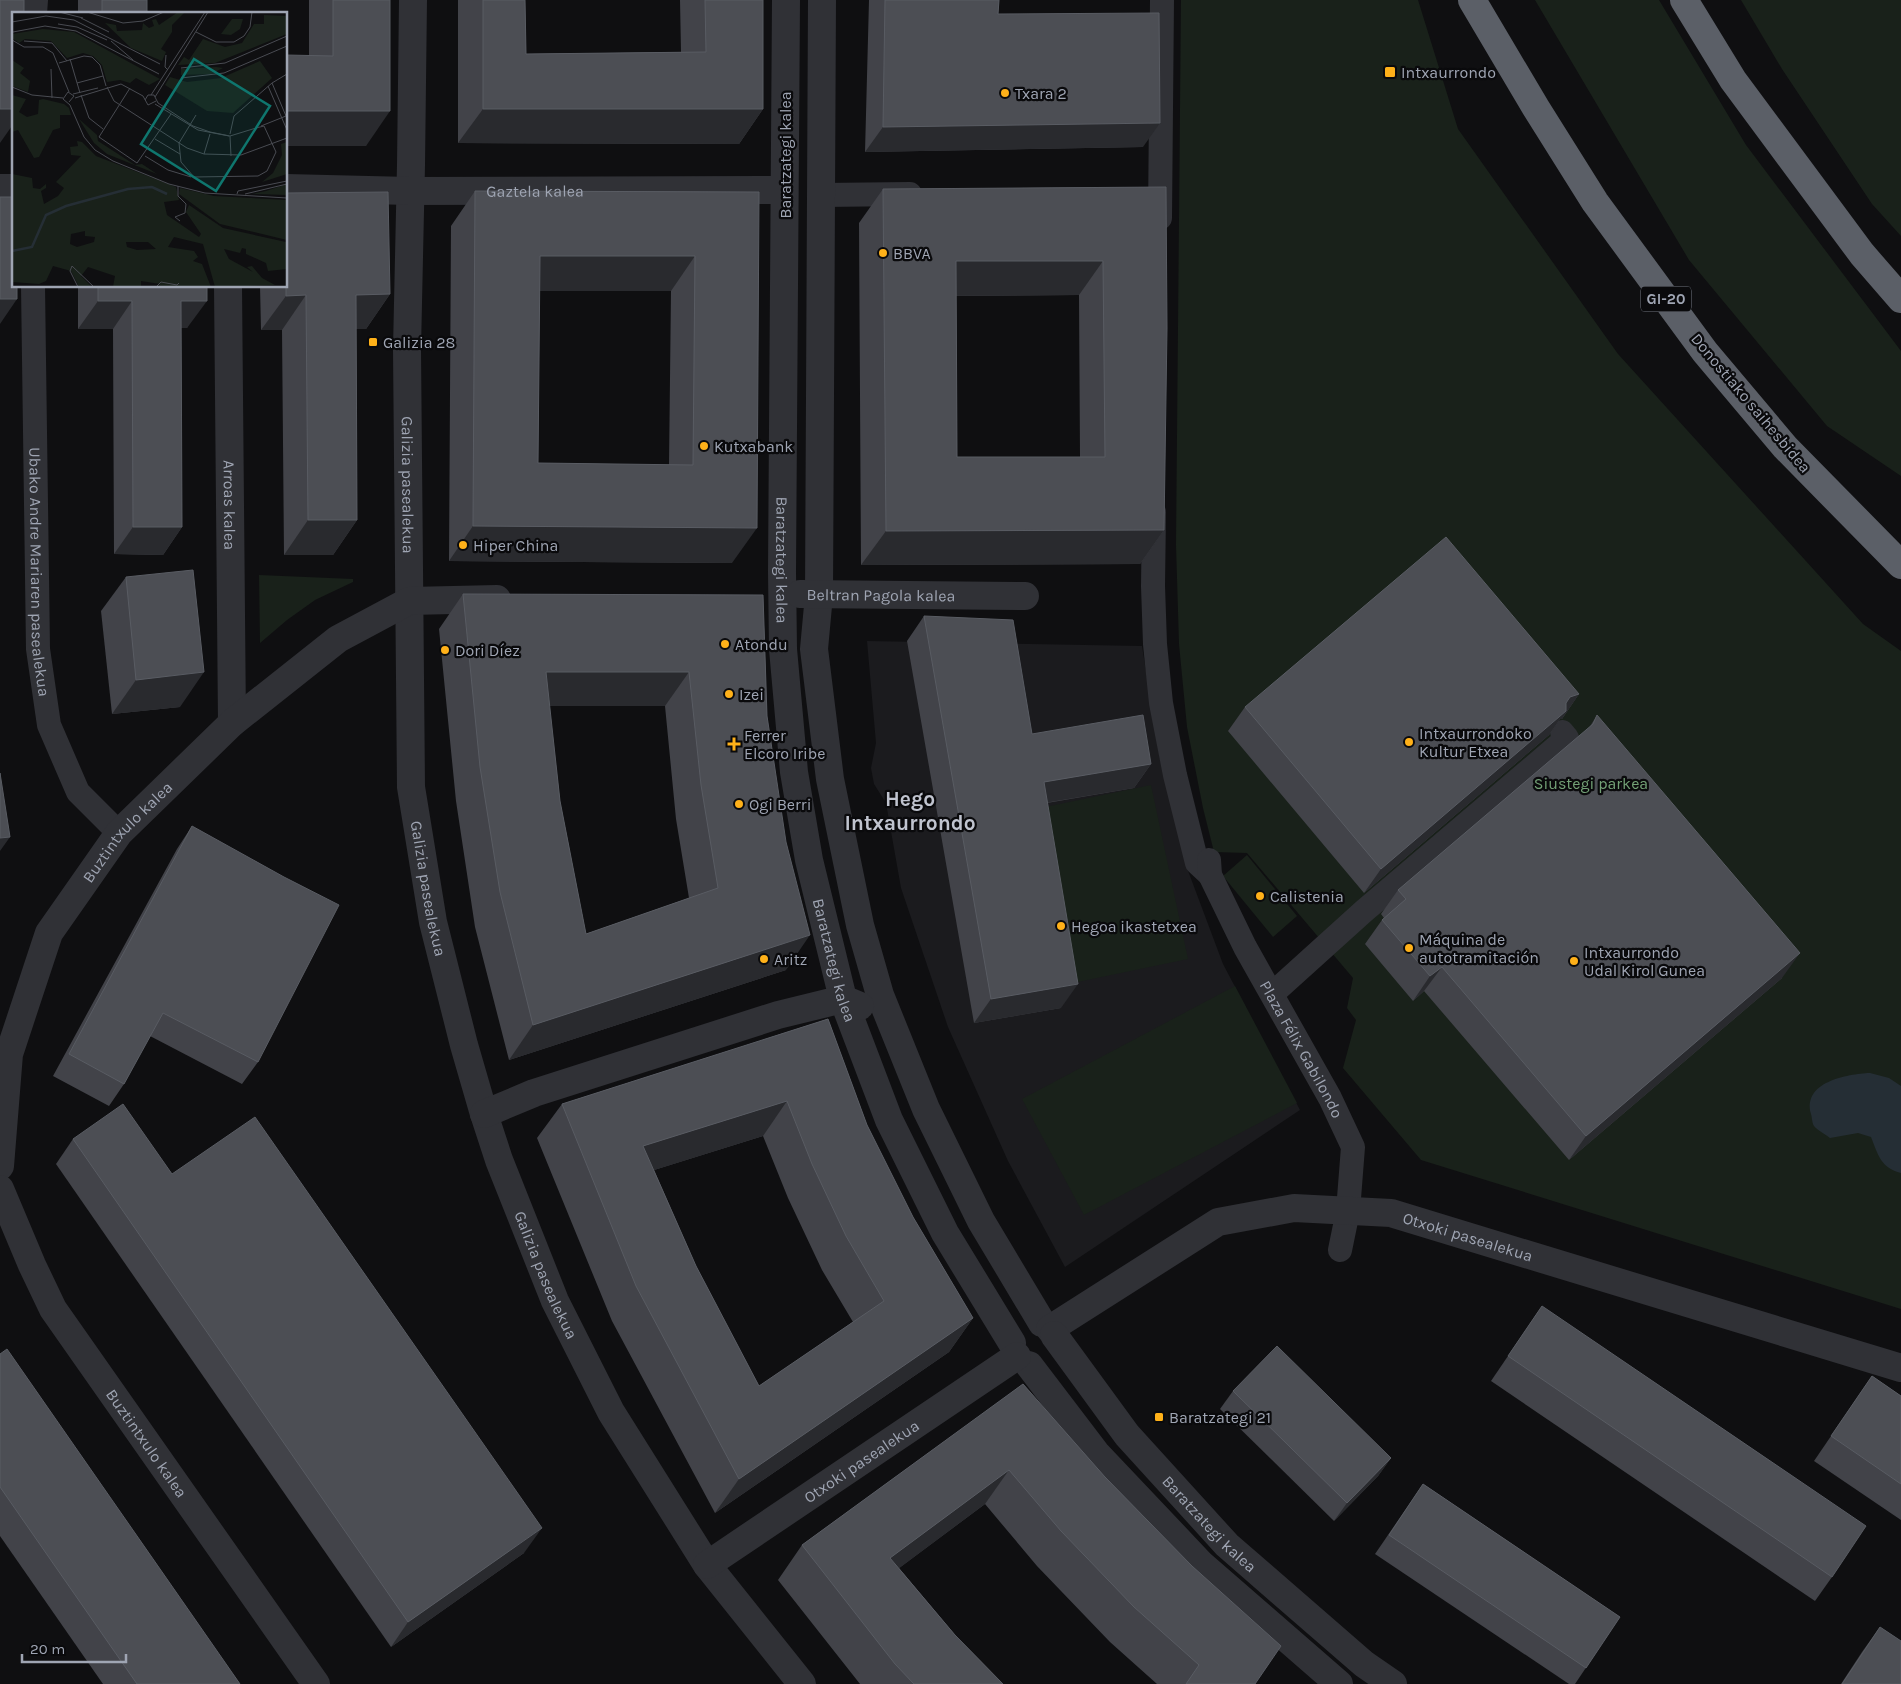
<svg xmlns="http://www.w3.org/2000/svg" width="1901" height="1684" font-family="Karla,sans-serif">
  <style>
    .built { fill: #1b1b1e }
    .green { fill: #19211a }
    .water { fill: #252e35 }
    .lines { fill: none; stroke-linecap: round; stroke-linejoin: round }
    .pedestrian { stroke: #303136; stroke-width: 24 }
    .minor { stroke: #303136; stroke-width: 28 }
    .motorway { stroke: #5b5f67; stroke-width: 28 }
    .wall { fill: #424349; fill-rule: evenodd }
    .shaded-wall { fill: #292a2e }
    .building { fill: #4c4e54; stroke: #595c63; fill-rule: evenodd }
    .poi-dot { fill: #ffb119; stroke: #0a0a0c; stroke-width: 2 }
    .labels { text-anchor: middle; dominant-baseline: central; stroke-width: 4.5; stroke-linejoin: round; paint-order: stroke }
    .shield { fill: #0a0a0c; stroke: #727681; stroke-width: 1 }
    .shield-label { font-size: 15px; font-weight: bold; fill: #9fa5b3 }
    .poi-label { font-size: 16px; fill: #9fa5b3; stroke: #0a0a0c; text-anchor: start }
    .street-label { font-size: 16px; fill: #9fa5b3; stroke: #0a0a0c }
    .park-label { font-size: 16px; fill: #73a176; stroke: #0a0a0c }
    .district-label { font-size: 21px; font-weight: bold; fill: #c0c4cf; stroke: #0a0a0c }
    .inset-river { fill: none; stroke: #252e35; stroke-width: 2.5 }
    .inset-road { fill: none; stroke: #494b52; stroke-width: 1 }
    .view { fill: #0f766e; fill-opacity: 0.15; stroke: #0f766e; stroke-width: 2.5 }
    .inset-edge { fill: none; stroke: #9fa5b3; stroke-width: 2.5 }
  </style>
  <rect width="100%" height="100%" fill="#0f0f11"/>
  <!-- built -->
  <polygon class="built" points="867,641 1142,646 1160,759 1187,868 1223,964 1300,1110 1065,1267 1008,1161 948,1027 901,888 886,803 874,784 871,768 876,743"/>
  <!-- green -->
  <g class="green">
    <polygon points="1181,0 1418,0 1458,129 1618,354 1863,624 1901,651 1901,1309 1421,1160 1343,1068 1356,1020 1347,1008 1353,978 1247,853 1214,852 1203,808 1187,727 1179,644 1176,545"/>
    <polygon points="1535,0 1659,0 1746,145 1901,351 1901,476 1827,426 1689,260"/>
    <polygon points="1741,0 1901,0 1901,236 1872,204 1782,69"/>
    <polygon points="259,575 353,579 353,582 315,600 287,620 260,643"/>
    <polygon points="1151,785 1188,959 1068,984 1031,810"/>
    <polygon points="1247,855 1297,916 1273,937 1223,876"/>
    <polygon points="1235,986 1297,1103 1084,1215 1022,1099"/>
  </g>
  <!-- water -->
  <path class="water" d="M 1870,1073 L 1889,1078 L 1901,1086 L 1901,1173 C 1881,1168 1878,1155 1871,1137 L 1858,1133 L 1830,1138 C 1825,1134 1817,1130 1814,1126 C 1812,1123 1812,1117 1811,1114 C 1802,1082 1847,1074 1870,1073 Z"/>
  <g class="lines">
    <!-- pedestrian -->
    <g class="pedestrian">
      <polyline points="35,14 36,0"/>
      <polyline points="822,195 910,194"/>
      <polyline points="1160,218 1162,0"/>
      <path id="s1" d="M 33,286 L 38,649 L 49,725 L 78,792 L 119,833"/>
      <polyline points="1154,512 1153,586 1155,644 1161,703 1175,775 1197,863 1210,875"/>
      <path id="s2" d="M 1209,860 L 1210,875 L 1245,947 L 1330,1098 L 1353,1147 L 1348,1211 L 1340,1250"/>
      <polyline points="1272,994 1364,911 1567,738 1562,732"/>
    </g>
    <!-- minor -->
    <g class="minor">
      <path id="s3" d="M 413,0 L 411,165 L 407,349 L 411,787 L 433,922 L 464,1045 L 484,1114 L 499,1160 L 555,1301 L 611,1412 L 707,1565 L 802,1684"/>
      <path id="s4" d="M 786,0 L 782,572 L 783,649 L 794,772 L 809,860 L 843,999 L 889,1120 L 945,1233 L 1012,1343"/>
      <polyline points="822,0 819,595 814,649 830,779 860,925 880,995 926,1109 981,1221 1042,1323"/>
      <polyline points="0,188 14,188"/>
      <path id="s5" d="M 286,188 L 410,191 L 784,190"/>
      <path id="s6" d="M 228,286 L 232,723"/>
      <path id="s7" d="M 800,594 L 1025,596"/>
      <polyline points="484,1114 534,1093 778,1015 843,999 860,1006"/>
      <path id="s8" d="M 0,1166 L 9,1054 L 49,933 L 119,833 L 232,723 L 338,639 L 409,601 L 497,599"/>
      <path id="s9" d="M 0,1189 L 32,1265 L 53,1309 L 316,1684"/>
      <path id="s10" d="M 1050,1329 L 1218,1222 L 1294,1208 L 1391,1213 L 1901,1368"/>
      <path id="s11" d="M 1054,1335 L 1127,1435 L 1227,1545 L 1364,1664 L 1393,1684"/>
      <polyline points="1029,1365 1096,1453 1201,1564 1339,1684"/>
      <path id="s12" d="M 707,1565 L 1017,1356"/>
    </g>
    <!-- motorway -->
    <g class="motorway">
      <polyline points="1472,0 1536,108 1595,202 1705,352 1785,447 1901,565"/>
      <polyline points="1684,0 1733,80 1862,254 1901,299"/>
    </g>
  </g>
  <!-- wall -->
  <g class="wall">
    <rect x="78" y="0" width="69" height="14"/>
    <polygon points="309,0 390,0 366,146 309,56"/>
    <polygon points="458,0 525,0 526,54 681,52 680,0 763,0 763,109 739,144 458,143"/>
    <polygon points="869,0 999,0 998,14 1143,147 865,152"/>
    <path d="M 1166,187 L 1164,530 L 1140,564 L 861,565 L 859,223 L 883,189 ZM 1079,295 L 1080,457 L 957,457 L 956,296 Z"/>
    <path d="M 475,191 L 759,192 L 732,563 L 449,561 L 451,226 ZM 539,291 L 671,291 L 669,465 L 538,463 Z"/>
    <polygon points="78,286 207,286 187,328 181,328 182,527 163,555 114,554 113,329 78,329"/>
    <polygon points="260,286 286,286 390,294 366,329 356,329 357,520 333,555 284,555 282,330 261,330"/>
    <polygon points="126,577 180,707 112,714 101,611"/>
    <path d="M 463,594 L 763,595 L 767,716 L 786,970 L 509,1060 L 475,927 L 456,801 L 439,629 ZM 549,706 L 665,706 L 676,819 L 689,898 L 586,934 L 560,801 Z"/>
    <polygon points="924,616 1032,734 1151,764 1134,788 1047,803 1061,1008 974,1023 907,641"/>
    <polygon points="1579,694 1562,719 1560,719 1549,735 1364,893 1228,731 1245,707"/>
    <polygon points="1597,715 1782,978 1569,1160 1424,991 1413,1001 1365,944 1382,920 1384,918 1381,914 1398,890 1589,728"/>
    <polygon points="192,826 258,1062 242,1084 150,1036 124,1084 109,1106 53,1076 177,849"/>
    <path d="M 828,1019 L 867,1125 L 913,1217 L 973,1318 L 949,1352 L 715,1513 L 612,1321 L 537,1138 L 562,1104 ZM 763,1136 L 788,1198 L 822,1270 L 853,1322 L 759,1386 L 696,1266 L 654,1170 Z"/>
    <polygon points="73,1139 172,1174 524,1553 391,1647 56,1164"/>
    <polygon points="1542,1306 1832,1577 1815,1601 1491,1381"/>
    <polygon points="0,1354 240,1684 103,1684 0,1536"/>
    <polygon points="1872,1376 1901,1396 1901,1520 1814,1461"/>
    <polygon points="1023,1384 1255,1684 1157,1684 1110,1642 1037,1566 985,1504 899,1568 955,1635 1003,1684 860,1684 778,1580 802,1545"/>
    <polygon points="1233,1391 1391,1458 1378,1476 1334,1521 1220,1409"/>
    <polygon points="1423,1484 1620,1617 1575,1684 1569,1684 1375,1554"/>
    <polygon points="1880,1627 1901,1684 1841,1684 1862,1652"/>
  </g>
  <!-- shaded-wall -->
  <g class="shaded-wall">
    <polygon points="0,109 14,109 14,123 0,143"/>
    <polygon points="483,109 763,109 739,144 458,143"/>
    <polygon points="286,111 390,111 366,146 286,146"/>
    <polygon points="1160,123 1143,147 865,152 883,127"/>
    <polygon points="540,256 695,256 671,291 515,291"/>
    <polygon points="956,261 1103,261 1079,295 932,296"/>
    <polygon points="390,294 366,329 331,329 356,295"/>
    <polygon points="306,295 282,330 261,330 286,296"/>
    <polygon points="0,299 17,299 0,324"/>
    <polygon points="98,301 132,301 113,329 78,329"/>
    <polygon points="181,301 207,301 187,328 162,328"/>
    <polygon points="308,520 357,520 333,555 284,555"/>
    <polygon points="473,526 757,528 732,563 449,561"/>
    <polygon points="133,527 182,527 163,555 114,554"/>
    <polygon points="1164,530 1140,564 861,565 886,531"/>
    <polygon points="204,672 180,707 112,714 136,680"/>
    <polygon points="546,672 689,672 665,706 521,706"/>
    <polygon points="1579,694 1562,719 1560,719 1549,735 1364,893 1381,869 1570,697"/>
    <polygon points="1151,764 1134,788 1026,806 1044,782"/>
    <polygon points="10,837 0,851 0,838"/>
    <polygon points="810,935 786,970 509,1060 533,1025"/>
    <polygon points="1800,953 1782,978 1569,1160 1586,1136"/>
    <polygon points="1442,967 1424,991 1413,1001 1430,976"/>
    <polygon points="1078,984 1061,1008 974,1023 991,999"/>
    <polygon points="787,1101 763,1136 619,1181 643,1146"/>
    <polygon points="973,1318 949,1352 715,1513 739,1479"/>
    <polygon points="1391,1458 1378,1476 1334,1521 1347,1503"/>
    <polygon points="1009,1470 985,1504 866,1593 890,1558"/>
    <polygon points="542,1528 524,1553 391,1647 408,1622"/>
  </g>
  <!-- building -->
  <g class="building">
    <polygon points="0,0 24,0 24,14 14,14 14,109 0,109"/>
    <rect x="102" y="0" width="45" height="14"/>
    <polygon points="333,0 390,0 390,111 286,111 286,55 333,56"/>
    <polygon points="483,0 525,0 526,54 706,52 705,0 763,0 763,109 483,109"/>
    <polygon points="885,0 999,0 998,14 1159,13 1160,123 883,127"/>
    <path d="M 1166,187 L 1167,328 L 1164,530 L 886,531 L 883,189 ZM 956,261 L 1103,261 L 1105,457 L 957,457 Z"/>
    <path d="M 475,191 L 759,192 L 757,528 L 473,526 ZM 540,256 L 695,256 L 693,465 L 538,463 Z"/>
    <polygon points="388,192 390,294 356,295 357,520 308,520 306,295 286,296 286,193"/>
    <polygon points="0,197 14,197 14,286 17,286 17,299 0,299"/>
    <polygon points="98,286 207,286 207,301 181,301 182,527 133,527 132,301 98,301"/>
    <polygon points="1446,537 1579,694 1570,697 1566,703 1566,711 1381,869 1245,707"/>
    <polygon points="193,570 204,672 136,680 126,577"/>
    <path d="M 463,594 L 763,595 L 767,716 L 786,842 L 810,935 L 533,1025 L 500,892 L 480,767 ZM 546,672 L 689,672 L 701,785 L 718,888 L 586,934 L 560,801 Z"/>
    <polygon points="924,616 1013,620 1032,734 1143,715 1151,764 1044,782 1078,984 991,999"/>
    <polygon points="1597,715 1800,953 1586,1136 1442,967 1430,976 1382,920 1406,899 1398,890 1593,724"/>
    <polygon points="0,773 10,837 0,838"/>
    <polygon points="192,826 284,877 339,905 258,1062 163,1013 124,1084 69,1054"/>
    <path d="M 828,1019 L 867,1125 L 913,1217 L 973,1318 L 739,1479 L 636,1286 L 562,1104 ZM 787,1101 L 812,1164 L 846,1236 L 884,1301 L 759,1386 L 696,1266 L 643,1146 Z"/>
    <polygon points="123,1104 172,1174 255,1117 542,1528 408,1622 73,1139"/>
    <polygon points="1542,1306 1866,1526 1832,1577 1508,1356"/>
    <polygon points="1277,1346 1391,1458 1347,1503 1233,1391"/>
    <polygon points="7,1349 240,1684 137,1684 0,1487 0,1354"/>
    <polygon points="1872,1376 1901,1396 1901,1484 1831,1436"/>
    <polygon points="1023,1384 1105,1477 1192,1566 1281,1646 1255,1684 1186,1684 1199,1665 1134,1607 1061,1531 1009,1470 890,1558 955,1635 1003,1684 914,1684 895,1664 802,1545"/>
    <polygon points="1423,1484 1620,1617 1586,1668 1389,1535"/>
    <polygon points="1880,1627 1901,1641 1901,1684 1842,1684"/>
  </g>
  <!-- markers -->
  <g class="poi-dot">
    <rect x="1384" y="66" width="12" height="12" rx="2.5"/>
    <circle cx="1005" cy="93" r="5"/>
    <circle cx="883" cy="253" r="5"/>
    <rect x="368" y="337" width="10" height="10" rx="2.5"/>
    <circle cx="704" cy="446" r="5"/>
    <circle cx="463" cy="545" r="5"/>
    <circle cx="725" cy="644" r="5"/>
    <circle cx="445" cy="650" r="5"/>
    <circle cx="729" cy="694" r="5"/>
    <circle cx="1409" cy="742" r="5"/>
    <path d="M731.5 736.5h5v5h5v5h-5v5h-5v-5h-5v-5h5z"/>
    <circle cx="739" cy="804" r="5"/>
    <circle cx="1260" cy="896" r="5"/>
    <circle cx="1061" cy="926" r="5"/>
    <circle cx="1409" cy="948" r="5"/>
    <circle cx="764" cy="959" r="5"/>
    <circle cx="1574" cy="961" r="5"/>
    <rect x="1154" y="1412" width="10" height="10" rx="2.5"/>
  </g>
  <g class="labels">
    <!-- shield labels -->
    <rect class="shield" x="1641" y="286.5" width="50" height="25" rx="4"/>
    <g class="shield-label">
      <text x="1666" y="299">GI-20</text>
    </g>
    <!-- poi labels -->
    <g class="poi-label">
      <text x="1401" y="72">Intxaurrondo</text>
      <text x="1015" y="93">Txara 2</text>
      <text x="893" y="253">BBVA</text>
      <text x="383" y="342">Galizia 28</text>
      <text x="714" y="446">Kutxabank</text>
      <text x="473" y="545">Hiper China</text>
      <text x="735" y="644">Atondu</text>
      <text x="455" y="650">Dori Díez</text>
      <text x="739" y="694">Izei</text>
      <text x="1419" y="733">Intxaurrondoko<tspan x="1419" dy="18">Kultur Etxea</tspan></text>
      <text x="744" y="735">Ferrer<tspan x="744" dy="18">Elcoro Iribe</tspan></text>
      <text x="749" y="804">Ogi Berri</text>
      <text x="1270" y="896">Calistenia</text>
      <text x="1071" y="926">Hegoa ikastetxea</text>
      <text x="1419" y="939">Máquina de<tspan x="1419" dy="18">autotramitación</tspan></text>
      <text x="1584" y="952">Intxaurrondo<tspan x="1584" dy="18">Udal Kirol Gunea</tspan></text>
      <text x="774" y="959">Aritz</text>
      <text x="1169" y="1417">Baratzategi 21</text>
    </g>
    <!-- street labels -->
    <g class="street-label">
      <text transform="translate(785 155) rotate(-90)">Baratzategi kalea</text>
      <text stroke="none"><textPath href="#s5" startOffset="249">Gaztela kalea</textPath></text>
      <text transform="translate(1751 403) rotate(50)">Donostiako saihesbidea</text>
      <text stroke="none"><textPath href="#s3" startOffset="485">Galizia pasealekua</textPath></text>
      <text stroke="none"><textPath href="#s6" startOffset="219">Arroas kalea</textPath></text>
      <text stroke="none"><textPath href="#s4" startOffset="560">Baratzategi kalea</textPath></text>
      <text stroke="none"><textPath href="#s1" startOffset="286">Ubako Andre Mariaren pasealekua</textPath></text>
      <text stroke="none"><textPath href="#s7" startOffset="81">Beltran Pagola kalea</textPath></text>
      <text stroke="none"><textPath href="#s8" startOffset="368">Buztintxulo kalea</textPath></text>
      <text stroke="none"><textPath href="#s3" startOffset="890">Galizia pasealekua</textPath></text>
      <text stroke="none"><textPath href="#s4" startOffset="965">Baratzategi kalea</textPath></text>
      <text stroke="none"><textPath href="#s2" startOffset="212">Plaza Félix Gabilondo</textPath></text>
      <text stroke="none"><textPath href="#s10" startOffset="454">Otxoki pasealekua</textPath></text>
      <text stroke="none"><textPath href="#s3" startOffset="1295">Galizia pasealekua</textPath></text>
      <text stroke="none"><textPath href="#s9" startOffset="295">Buztintxulo kalea</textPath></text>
      <text stroke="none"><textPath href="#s12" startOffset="186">Otxoki pasealekua</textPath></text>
      <text stroke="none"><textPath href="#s11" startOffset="245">Baratzategi kalea</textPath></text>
    </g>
    <!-- park labels -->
    <g class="park-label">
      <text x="1591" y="783">Siustegi parkea</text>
    </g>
    <!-- district labels -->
    <g class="district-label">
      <text x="910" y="799">Hego<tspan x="910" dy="24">Intxaurrondo</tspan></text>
    </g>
  </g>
  <!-- overview -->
  <g transform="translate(12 12)">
    <rect width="275" height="275" fill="#0f0f11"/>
    <path d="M 166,0 L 173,0 L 160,13 L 160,20 L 149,37 L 154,40 L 150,49 L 119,36 L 93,11 L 104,13 L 105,19 L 130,18 L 131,11 L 137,16 L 142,14 L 140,8 L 144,7 L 147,13 ZM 252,3 L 275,4 L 275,22 L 203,51 L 166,53 L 172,45 L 177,48 L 191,27 L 213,35 L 230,31 L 242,12 L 252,12 ZM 220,7 L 231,7 L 228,17 L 219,23 L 209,22 ZM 31,17 L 62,20 L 148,67 L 137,73 L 124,66 L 118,71 L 108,68 L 95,70 L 90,53 L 81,44 L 71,41 L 55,46 L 39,29 L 13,27 L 7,31 L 0,26 L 0,22 ZM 0,48 L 12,56 L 8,61 L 18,69 L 16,80 L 0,74 ZM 248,49 L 260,66 L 221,101 L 195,99 L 153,73 L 158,65 L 175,70 L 209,66 ZM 204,55 L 211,56 L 199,62 L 169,63 L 169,57 ZM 0,83 L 14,87 L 7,100 L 15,105 L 26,102 L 27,88 L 31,87 L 52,92 L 57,96 L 59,103 L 48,103 L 48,116 L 41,118 L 27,145 L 22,146 L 6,118 L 0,120 ZM 67,107 L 85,123 L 86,129 L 123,153 L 130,152 L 145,162 L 95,142 L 82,131 ZM 65,129 L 70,130 L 84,144 L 164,175 L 167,188 L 152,190 L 155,203 L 187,225 L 189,222 L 174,200 L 177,193 L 211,216 L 274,230 L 275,257 L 256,259 L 254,251 L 234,242 L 234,237 L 230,236 L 228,241 L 212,237 L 217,247 L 241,260 L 235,255 L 240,254 L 250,266 L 263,273 L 203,275 L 191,232 L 162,225 L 156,235 L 182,239 L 186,245 L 181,249 L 190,252 L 199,275 L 146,275 L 148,272 L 129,269 L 129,275 L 101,275 L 103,264 L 76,255 L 69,264 L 80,275 L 67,275 L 59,259 L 41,254 L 34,269 L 27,272 L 0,270 L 0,162 L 20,166 L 21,176 L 28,177 L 34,172 L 34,176 L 29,179 L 32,192 L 46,184 L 52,176 L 44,170 L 69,144 L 59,143 L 58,135 L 66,134 ZM 73,219 L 73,224 L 83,225 L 82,230 L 65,235 L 58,232 L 59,222 ZM 114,230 L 136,230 L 144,237 L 125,238 L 115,235 ZM 275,130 L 275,162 L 250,170 L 261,161 L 270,143 L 269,132 ZM 275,172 L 275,183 L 240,182 L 254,179 ZM 168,176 L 202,184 L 275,188 L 275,228 L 208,212 L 167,182 Z" fill="#19211a" fill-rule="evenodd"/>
    <path class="inset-river" d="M 0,239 L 20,235 L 34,203 L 54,194 L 116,177 L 140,175 L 155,182"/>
    <path class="inset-road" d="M 47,0 L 71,6M 75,0 L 111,11 L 131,9 L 152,0M 69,6 L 97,20M 0,10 L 34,4 L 62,8 L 148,52M 46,12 L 65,15 L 95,28M 1,20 L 33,14 L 64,19 L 147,62M 184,20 L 204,30 L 222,30 L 232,24 L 238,15 L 240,0M 0,28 L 12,35 L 31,35 L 41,41 L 57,80M 12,29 L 40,31 L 55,49M 99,29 L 121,48M 154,43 L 153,55 L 156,58M 58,47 L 68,81M 47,51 L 72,44 L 80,45 L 88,53 L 94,74M 169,56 L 213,51 L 275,24M 39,57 L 40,86M 169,66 L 212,61 L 275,34M 65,71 L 91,64M 260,71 L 274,104M 256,74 L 275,118M 0,75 L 20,83 L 51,86M 95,75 L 102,89 L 175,136 L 192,142 L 229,143 L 275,126M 118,76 L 87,125 L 125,151 L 159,102M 61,82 L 86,76M 69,83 L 77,106 L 91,117M 139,83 L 193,0M 143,85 L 196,0M 63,86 L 109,72 L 131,84 L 136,93 L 144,89M 133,88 L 136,83 L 142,83 L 146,91 L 181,114 L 198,120 L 218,124 L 244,116M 57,90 L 62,84 L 56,80 L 51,87 L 58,93 L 72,125 L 83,138 L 101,149 L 157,172 L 193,181 L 275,186M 143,92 L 186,118 L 217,124M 249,114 L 274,104M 218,122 L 222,104 L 260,71 L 275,62M 218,124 L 219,144M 143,127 L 168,142M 167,131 L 169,150 L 182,165 L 246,164 L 255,159 L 264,140 L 252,114 L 244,116M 167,131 L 184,103M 192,142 L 198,122M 133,144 L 156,158 L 179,165M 166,174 L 166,184 L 174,192 L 173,201 L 163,205 L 168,209M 225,182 L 226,179 L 275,169M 233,182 L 275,172M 66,275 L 58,259 L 60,254 L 82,275M 144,275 L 149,270 L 165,273 L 167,271"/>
    <path class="view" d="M 182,47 L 258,94 L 204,179 L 129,132 Z"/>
    <rect width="275" height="275" class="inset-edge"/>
  </g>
  <!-- scale -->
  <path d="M22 1654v8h104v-8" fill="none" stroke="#9fa5b3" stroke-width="2.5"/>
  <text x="30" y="1654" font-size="15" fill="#9fa5b3" stroke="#0a0a0c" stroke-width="4" paint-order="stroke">20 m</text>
</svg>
